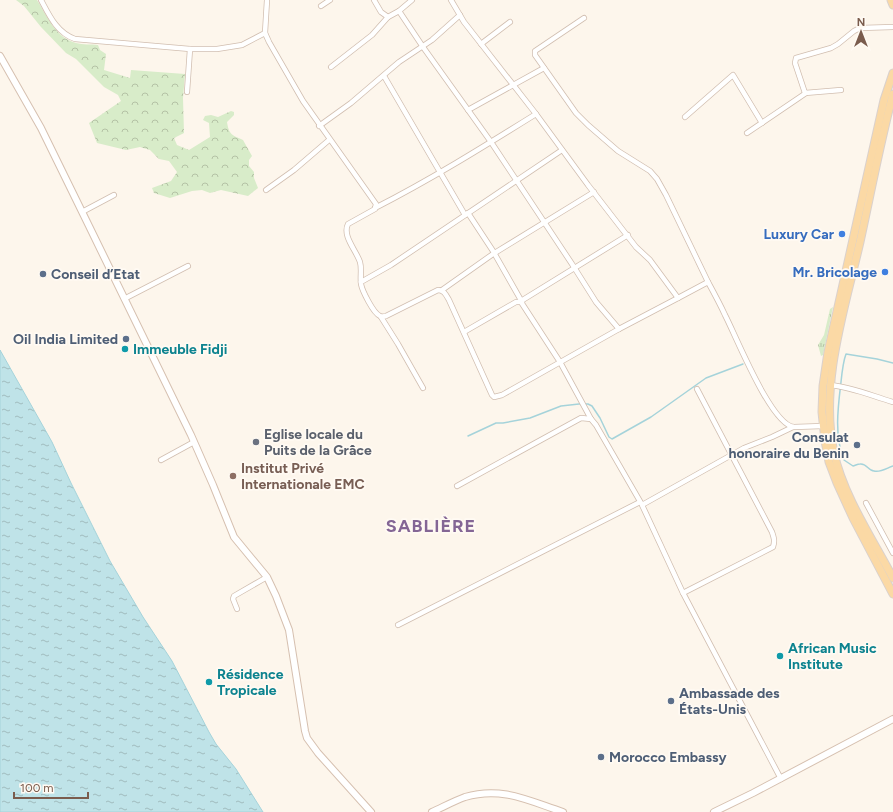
<svg xmlns="http://www.w3.org/2000/svg" width="893" height="812" font-family="Figtree,sans-serif">
  <style>
    .grass { fill: url(#grass-tufts) }
    .forest { fill: url(#forest-crowns) }
    .water { fill: url(#water-ripples); stroke: #a5d3da }
    .lines { fill: none; stroke-linecap: round; stroke-linejoin: round }
    .stream { stroke: #a5d3da; stroke-width: 1.5 }
    .minor-casing { stroke: #d1beb0; stroke-width: 6 }
    .secondary-casing { stroke: #d6c0b0; stroke-width: 8 }
    .primary-casing { stroke: #dad1cd; stroke-width: 9 }
    .minor { stroke: #fff; stroke-width: 4.5 }
    .secondary { stroke: #fff; stroke-width: 6 }
    .primary { stroke: #fbd9a5; stroke-width: 7 }
    .shop-dot { fill: #3f7fe0; stroke: #fffaf3; stroke-width: 1.5 }
    .service-dot { fill: #5c6f8a; stroke: #fffaf3; stroke-width: 1.5 }
    .culture-dot { fill: #0f9aa8; stroke: #fffaf3; stroke-width: 1.5 }
    .worship-dot { fill: #6b7280; stroke: #fffaf3; stroke-width: 1.5 }
    .education-dot { fill: #8d6e63; stroke: #fffaf3; stroke-width: 1.5 }
    .labels { text-anchor: middle; dominant-baseline: central; stroke-width: 3.5; stroke-linejoin: round; paint-order: stroke }
    .shop-label { font-size: 14px; font-weight: bold; fill: #366cbe; stroke: #fffaf3; text-anchor: end }
    .service-label { font-size: 14px; font-weight: bold; fill: #4e5e75; stroke: #fffaf3; text-anchor: start }
    .culture-label { font-size: 14px; font-weight: bold; fill: #0d838f; stroke: #fffaf3; text-anchor: start }
    .worship-label { font-size: 14px; font-weight: bold; fill: #5b616d; stroke: #fffaf3; text-anchor: start }
    .education-label { font-size: 14px; font-weight: bold; fill: #785e54; stroke: #fffaf3; text-anchor: start }
    .district-label { font-size: 18px; font-weight: bold; letter-spacing: 1px; fill: #846695; stroke: #fffaf3 }
  </style>
  <defs>
    <pattern id="grass-tufts" width="24" height="20" patternUnits="userSpaceOnUse"><rect width="24" height="20" fill="#d8ecc9"/><path d="M3 7l-1-3M5 7V3M7 7l1-3M15 17l-1-3M17 17v-4M19 17l1-3" fill="none" stroke="#b4c2a5"/></pattern>
    <pattern id="forest-crowns" width="20" height="18" patternUnits="userSpaceOnUse"><rect width="20" height="18" fill="#d8ecc9"/><path d="M2 6a3 3 0 1 1 6 0M12 15a3 3 0 1 1 6 0" fill="none" stroke="#b4c2a5"/></pattern>
    <pattern id="water-ripples" width="26" height="14" patternUnits="userSpaceOnUse"><rect width="26" height="14" fill="#bfe3e8"/><path d="M2 4q2-2 4 0t4 0M15 11q2-2 4 0t4 0" fill="none" stroke="#a0bbbe"/></pattern>
  </defs>
  <rect width="100%" height="100%" fill="#fdf6ec"/>
  <!-- grass -->
  <polygon class="grass" points="833,307 823,355 821,356 818,345 824,335 830,309"/>
  <!-- forest -->
  <path class="forest" d="M 16,0 L 37,0 C 47,16 56,38 76,43 C 83,45 91,44 98,45 L 100,50 L 106,54 L 104,70 L 130,78 L 131,70 L 185,74 L 183,98 L 184,133 L 174,138 L 177,145 L 189,150 L 210,137 L 209,123 L 203,120 L 205,116 L 211,115 L 218,117 L 231,111 L 234,112 L 234,115 L 227,122 C 229,135 232,135 243,140 L 252,156 L 249,160 L 249,166 L 254,172 L 254,178 L 258,188 L 248,196 L 221,190 L 210,193 L 202,190 L 192,191 L 170,198 L 154,193 L 152,188 L 171,181 L 177,172 L 169,161 L 159,159 L 150,150 L 140,147 L 126,150 L 97,143 L 89,123 L 121,101 L 118,95 L 104,87 L 76,59 L 66,53 L 41,27 L 24,6 Z"/>
  <!-- water -->
  <polygon class="water" points="0,350 52,442 71,483 110,561 143,617 172,661 209,732 216,744 236,769 263,812 0,812"/>
  <g class="lines">
    <!-- stream -->
    <g class="stream">
      <path d="M 893,363 L 877,359 L 846,354 C 843,362 842,372 841,382 C 838,407 834,436 844,460 L 853,466 C 856,465 858,464 860,464 C 867,463 868,471 874,471 C 880,473 887,468 893,466"/>
      <polyline points="468,436 496,423 503,423 530,418 561,406 579,404 588,404 592,406 600,418 609,437 612,439 651,417 706,378 743,364"/>
    </g>
    <defs>
      <g id="minor">
        <path d="M 41,0 C 49,15 57,33 75,39 L 190,49 L 217,49 L 242,45 L 265,33"/>
        <path d="M 267,0 L 265,33 L 269,42 L 303,101 L 376,204 L 375,209 L 348,224 C 342,236 356,250 360,262 C 362,269 360,276 361,284 C 362,290 373,313 380,316 C 382,317 383,317 386,316 L 438,290 C 444,290 446,295 449,300 L 492,395 L 494,397 L 502,395 L 619,329 L 678,298"/>
        <polyline points="374,0 381,12 388,17 399,11 412,0"/>
        <path d="M 451,0 L 464,22 L 536,114 L 588,185 L 636,247 L 650,260 L 678,298 L 708,282 C 714,293 720,304 725,315 C 736,336 771,425 794,427 L 823,426"/>
        <polyline points="321,6 330,0"/>
        <polyline points="399,11 423,47 491,142 572,264 596,302 619,329"/>
        <polyline points="584,18 535,51 535,55 576,113 588,125 618,151 650,171 657,179 666,195 708,282"/>
        <polyline points="481,44 510,22"/>
        <polyline points="331,67 372,35 388,17"/>
        <polyline points="384,76 465,215"/>
        <polyline points="841,90 805,93 795,63 796,58 831,48 838,44 854,31 860,28 893,27"/>
        <polyline points="187,92 190,49"/>
        <polyline points="468,110 544,68"/>
        <polyline points="685,117 733,75 762,123"/>
        <polyline points="319,126 351,103 399,62 432,40 460,15"/>
        <polyline points="747,133 806,93"/>
        <polyline points="266,190 294,170 329,140"/>
        <path d="M 375,208 C 430,180 483,147 536,114"/>
        <polyline points="82,212 114,195"/>
        <polyline points="468,213 493,251 522,302"/>
        <polyline points="361,282 391,265 562,150"/>
        <polyline points="442,290 493,254 594,192"/>
        <polyline points="124,299 188,266"/>
        <polyline points="521,301 628,235"/>
        <polyline points="381,317 398,344 423,388"/>
        <polyline points="464,332 516,302 521,302 560,362 591,419"/>
        <path d="M 830,385 C 852,387 872,396 893,402"/>
        <polyline points="161,460 194,442"/>
        <polyline points="457,486 581,418 591,419 596,425 641,503"/>
        <polyline points="866,503 893,553"/>
        <path d="M 683,593 L 773,547 C 775,541 774,538 772,532 L 697,389"/>
        <polyline points="237,609 233,599 234,596 267,577"/>
        <polyline points="398,625 640,502"/>
        <polyline points="781,779 683,593 642,505 744,448 772,437 793,427"/>
      </g>
      <g id="secondary">
        <polyline points="0,56 41,128 89,226 191,435 213,485 234,537 267,577 276,596 289,630 305,731 307,738 318,753 371,812"/>
        <path d="M 432,812 C 443,807 454,801 465,797 C 502,786 529,801 563,812"/>
        <polyline points="714,812 753,793 893,719"/>
      </g>
      <g id="primary">
        <polyline points="891,0 893,5"/>
        <polyline points="893,73 884,100 828,352 823,386 822,412 825,441 829,462 837,483 853,518 893,594"/>
        <path d="M 893,94 C 880,143 871,192 860,242 C 845,308 819,385 834,453 C 843,495 873,540 893,578"/>
      </g>
    </defs>
    <!-- minor casing -->
    <use href="#minor" class="minor-casing"/>
    <!-- secondary casing -->
    <use href="#secondary" class="secondary-casing"/>
    <!-- primary casing -->
    <use href="#primary" class="primary-casing"/>
    <!-- minor -->
    <use href="#minor" class="minor"/>
    <!-- secondary -->
    <use href="#secondary" class="secondary"/>
    <!-- primary -->
    <use href="#primary" class="primary"/>
  </g>
  <!-- markers -->
  <g class="shop-dot">
    <circle cx="842" cy="234" r="4"/>
    <circle cx="885" cy="272" r="4"/>
  </g>
  <g class="service-dot">
    <circle cx="43" cy="274" r="4"/>
    <circle cx="126" cy="339" r="4"/>
    <circle cx="857" cy="445" r="4"/>
    <circle cx="671" cy="701" r="4"/>
    <circle cx="601" cy="757" r="4"/>
  </g>
  <g class="culture-dot">
    <circle cx="125" cy="349" r="4"/>
    <circle cx="780" cy="656" r="4"/>
    <circle cx="209" cy="682" r="4"/>
  </g>
  <circle class="worship-dot" cx="256" cy="442" r="4"/>
  <circle class="education-dot" cx="233" cy="476" r="4"/>
  <g class="labels">
    <!-- shop labels -->
    <g class="shop-label">
      <text x="834" y="234">Luxury Car</text>
      <text x="877" y="272">Mr. Bricolage</text>
    </g>
    <!-- service labels -->
    <g class="service-label">
      <text x="51" y="274">Conseil d’Etat</text>
      <text x="118" y="339" text-anchor="end">Oil India Limited</text>
      <text x="849" y="437" text-anchor="end">Consulat<tspan x="849" dy="16">honoraire du Benin</tspan></text>
      <text x="679" y="693">Ambassade des<tspan x="679" dy="16">États-Unis</tspan></text>
      <text x="609" y="757">Morocco Embassy</text>
    </g>
    <!-- culture labels -->
    <g class="culture-label">
      <text x="133" y="349">Immeuble Fidji</text>
      <text x="788" y="648">African Music<tspan x="788" dy="16">Institute</tspan></text>
      <text x="217" y="674">Résidence<tspan x="217" dy="16">Tropicale</tspan></text>
    </g>
    <!-- worship labels -->
    <g class="worship-label">
      <text x="264" y="434">Eglise locale du<tspan x="264" dy="16">Puits de la Grâce</tspan></text>
    </g>
    <!-- education labels -->
    <g class="education-label">
      <text x="241" y="468">Institut Privé<tspan x="241" dy="16">Internationale EMC</tspan></text>
    </g>
    <!-- district labels -->
    <g class="district-label">
      <text x="431" y="526">SABLIÈRE</text>
    </g>
  </g>
  <!-- north arrow -->
  <g transform="translate(861 32)" stroke="#fffaf3" stroke-width="3" paint-order="stroke">
  <path d="M0-3L7 15L0 10L-7 15Z" fill="#7a5c4d"/>
  <text y="-6" font-size="11" font-weight="bold" text-anchor="middle" fill="#7a5c4d">N</text>
  </g>
  <!-- scale -->
  <path d="M14 792v6h74v-6" fill="none" stroke="#7a5c4d" stroke-width="2"/>
  <text x="20" y="792" font-size="12" fill="#7a5c4d" stroke="#fffaf3" stroke-width="3" paint-order="stroke">100 m</text>
</svg>
